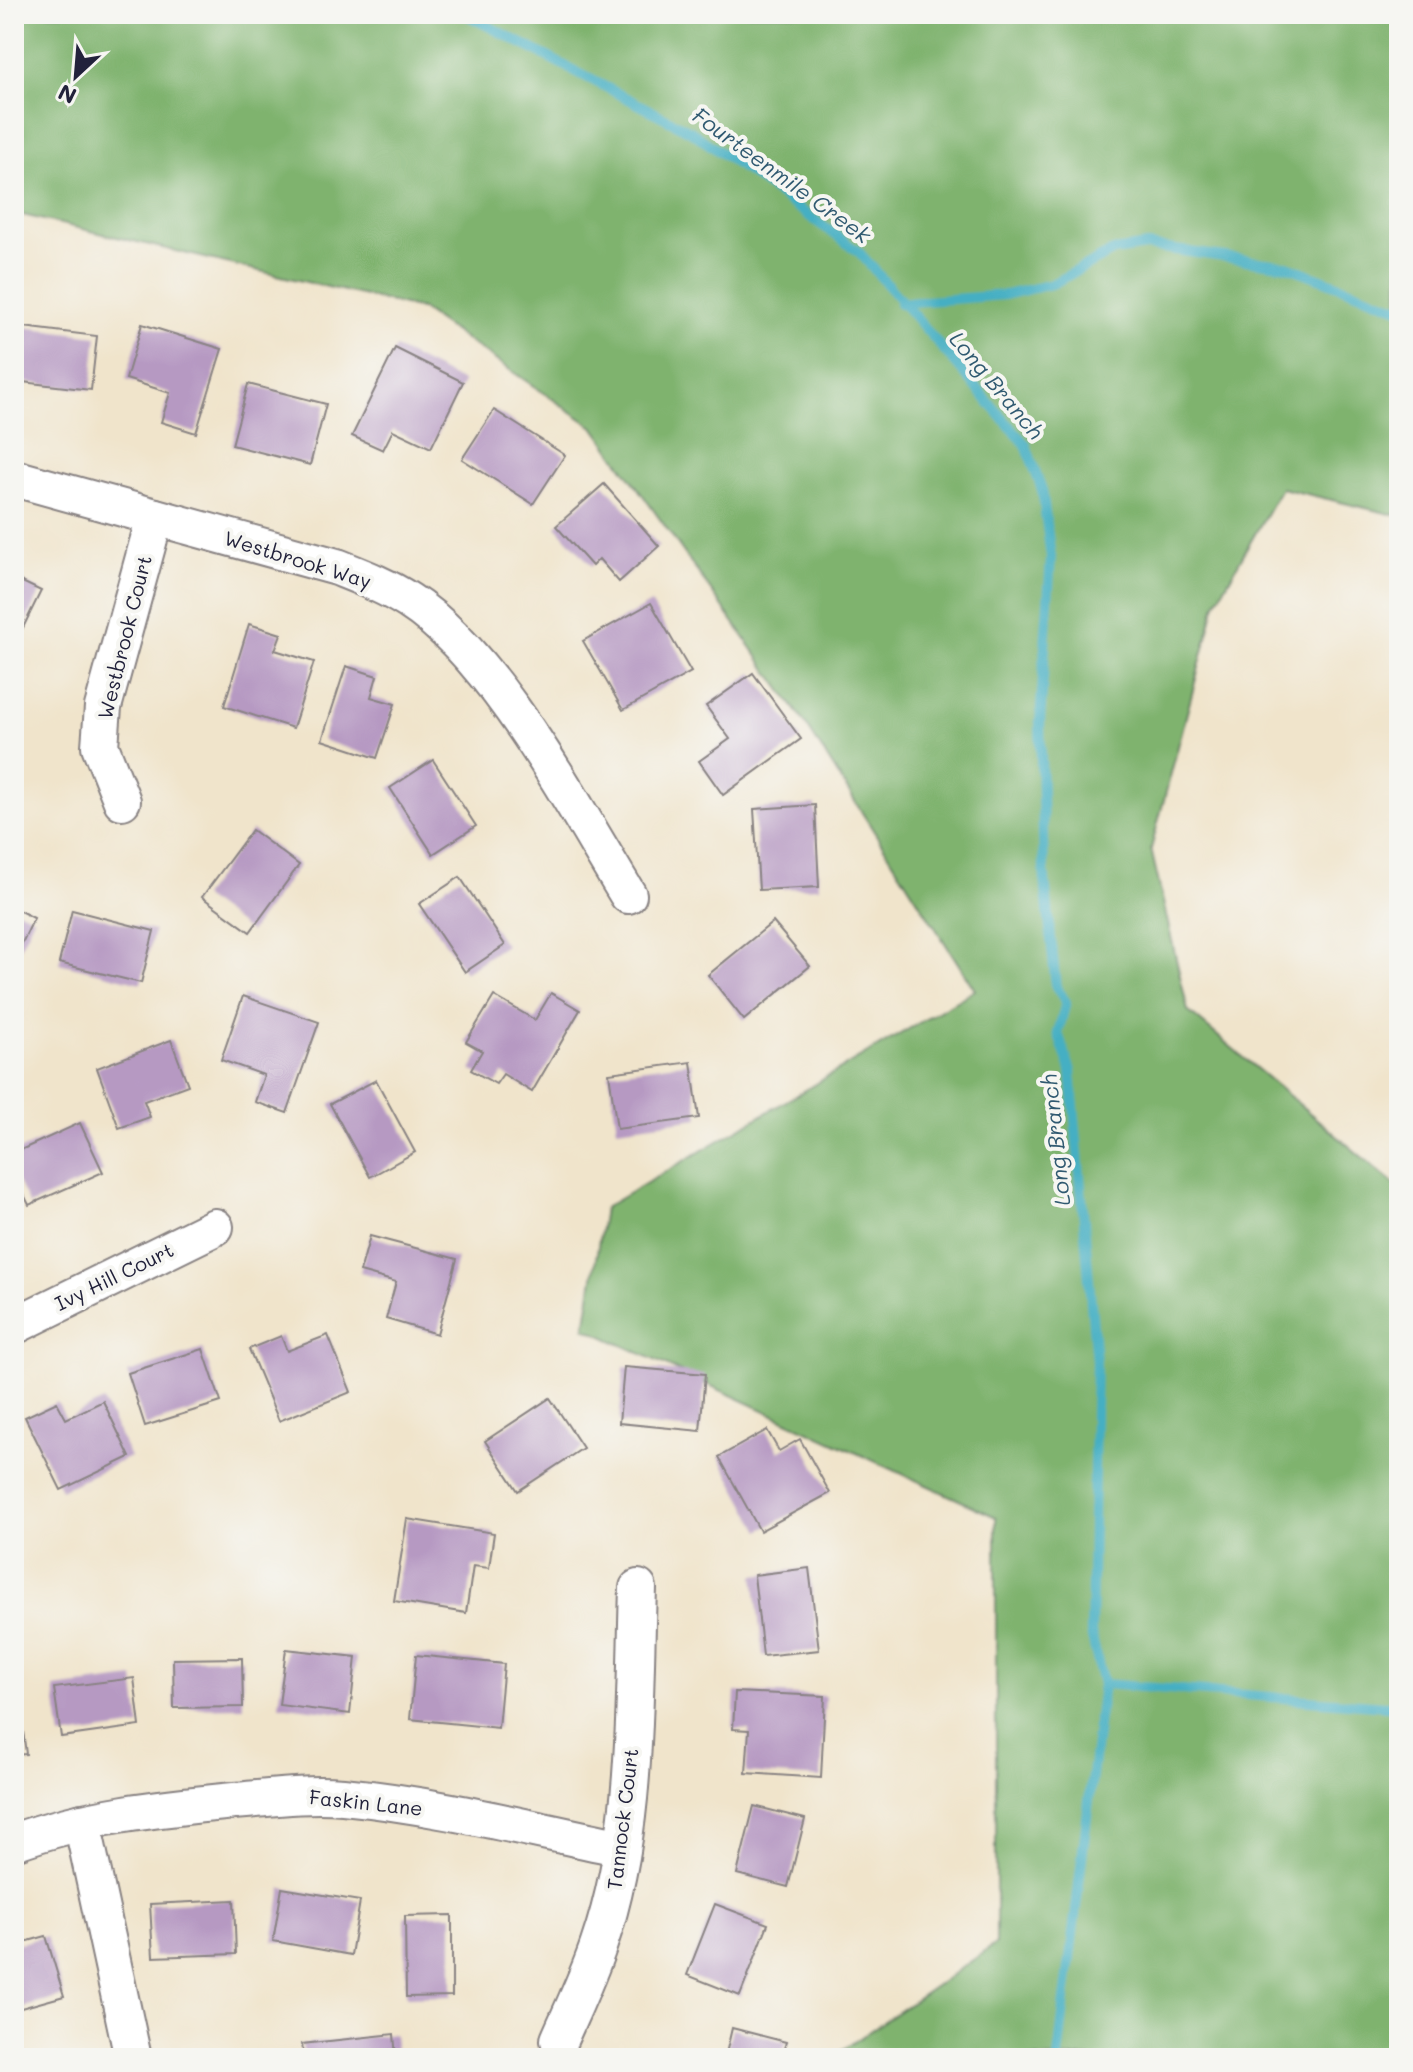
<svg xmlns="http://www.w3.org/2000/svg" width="1413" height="2072" font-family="Mali,sans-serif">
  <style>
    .forest { fill: #7fb36e; stroke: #506a54; stroke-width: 2 }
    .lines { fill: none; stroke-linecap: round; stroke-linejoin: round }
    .stream { stroke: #45afc3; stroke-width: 10 }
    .building { fill: #b699c2 }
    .minor-casing { stroke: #898383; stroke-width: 40 }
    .minor { stroke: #fff; stroke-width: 36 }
    .labels { text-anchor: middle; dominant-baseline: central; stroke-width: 8; stroke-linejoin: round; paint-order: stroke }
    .street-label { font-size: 20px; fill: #22223b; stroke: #f6f6f2 }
    .water-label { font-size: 22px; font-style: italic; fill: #305a71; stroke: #f6f6f2 }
  </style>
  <rect width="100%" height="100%" fill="#f6f6f2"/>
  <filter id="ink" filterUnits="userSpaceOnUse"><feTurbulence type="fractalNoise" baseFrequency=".0125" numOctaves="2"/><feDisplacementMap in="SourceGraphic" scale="16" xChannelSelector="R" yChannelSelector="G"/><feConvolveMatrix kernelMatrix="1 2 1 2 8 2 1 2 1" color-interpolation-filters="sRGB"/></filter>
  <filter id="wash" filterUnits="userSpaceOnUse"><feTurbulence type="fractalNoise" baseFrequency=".006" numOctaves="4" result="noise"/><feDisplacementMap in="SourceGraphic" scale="32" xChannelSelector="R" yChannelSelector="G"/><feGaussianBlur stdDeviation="1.8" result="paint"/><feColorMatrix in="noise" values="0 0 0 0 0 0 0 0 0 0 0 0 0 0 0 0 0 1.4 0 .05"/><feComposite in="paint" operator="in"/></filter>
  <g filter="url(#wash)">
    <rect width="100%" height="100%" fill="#f0e4cb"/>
    <!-- forest -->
    <polygon class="forest" points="14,14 1399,14 1399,516 1281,488 1216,603 1151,849 1188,1011 1399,1188 1399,2058 831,2058 996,1944 996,1517 585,1328 604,1208 975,990 803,720 595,428 421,309 14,213"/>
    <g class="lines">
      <!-- stream -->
      <g class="stream">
        <polyline points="465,14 692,132 859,252 1026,445 1042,490 1051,557 1040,722 1044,870 1056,987 1066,1002 1058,1033 1071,1071 1096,1361 1091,1633 1103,1684 1058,2058"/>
        <polyline points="900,303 1005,295 1052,284 1114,251 1147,246 1287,266 1399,308"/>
        <polyline points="1103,1684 1399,1707"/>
      </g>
    </g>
    <g id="blocks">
      <!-- building -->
      <g class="building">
        <polygon points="142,324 222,349 196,433 161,422 170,393 126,379"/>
        <polygon points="15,326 97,336 91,390 14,381"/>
        <polygon points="395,348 463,382 431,448 393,430 383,450 352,436"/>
        <polygon points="248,384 326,404 310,465 232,445"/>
        <polygon points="494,410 565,455 533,504 462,459"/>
        <polygon points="604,484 659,546 619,582 599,559 592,566 556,526"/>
        <polygon points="14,578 41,591 14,646"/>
        <polygon points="651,603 691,672 623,710 583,641"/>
        <polygon points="249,624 281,634 275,650 314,662 293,728 224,706"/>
        <polygon points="346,666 377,676 371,697 395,704 377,758 322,740"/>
        <polygon points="753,673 801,739 723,795 699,761 730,739 706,706"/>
        <polygon points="433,760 476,826 433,854 390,788"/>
        <polygon points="815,805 819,887 759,890 754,809"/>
        <polygon points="252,830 299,865 250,932 202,897"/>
        <polygon points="460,877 505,945 465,972 419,904"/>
        <polygon points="14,908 34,918 14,960"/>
        <polygon points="72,910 154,931 141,983 59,963"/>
        <polygon points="773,922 810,966 744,1020 708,975"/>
        <polygon points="551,993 580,1010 532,1092 503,1074 496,1084 471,1070 482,1051 466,1042 494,996 535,1020"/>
        <polygon points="243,996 319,1022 287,1113 255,1102 264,1075 221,1060"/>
        <polygon points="171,1040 188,1085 144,1101 150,1117 119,1128 97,1068"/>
        <polygon points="691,1062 699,1118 617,1129 609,1073"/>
        <polygon points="376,1080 415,1152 370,1177 330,1104"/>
        <polygon points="80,1123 103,1172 29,1205 14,1174 14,1153"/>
        <polygon points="370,1236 457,1259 437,1334 386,1319 396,1282 360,1272"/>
        <polygon points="328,1335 351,1392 279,1421 249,1349 281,1336 287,1351"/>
        <polygon points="203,1349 221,1402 145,1426 128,1373"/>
        <polygon points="624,1367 705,1374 700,1431 619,1423"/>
        <polygon points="550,1398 583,1448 518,1491 485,1441"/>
        <polygon points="103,1401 130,1457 61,1490 25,1417 57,1402 66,1419"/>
        <polygon points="767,1430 779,1451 800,1439 830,1493 760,1531 719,1457"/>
        <polygon points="407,1519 494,1533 489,1568 473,1566 466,1613 394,1601"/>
        <polygon points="809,1568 819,1650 763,1656 754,1575"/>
        <polygon points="286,1649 356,1657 350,1714 279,1705"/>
        <polygon points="416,1655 504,1664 498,1728 410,1719"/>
        <polygon points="242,1658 243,1707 174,1708 173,1659"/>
        <polygon points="14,1659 26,1754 14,1755"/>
        <polygon points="134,1678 140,1726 61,1737 54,1688"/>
        <polygon points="735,1692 825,1696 821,1778 746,1773 749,1730 733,1729"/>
        <polygon points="754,1806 805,1819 788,1887 737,1874"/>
        <polygon points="282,1888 360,1901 351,1955 273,1941"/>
        <polygon points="234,1900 236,1954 153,1957 150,1904"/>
        <polygon points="715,1904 768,1924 740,1996 687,1975"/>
        <polygon points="452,1915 452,1996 406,1997 405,1916"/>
        <polygon points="46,1936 64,1996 14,2010 14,1945"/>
        <polygon points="732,2028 786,2042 781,2058 725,2058"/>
        <polygon points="394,2034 396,2058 304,2058 302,2044"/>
      </g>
    </g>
  </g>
  <g filter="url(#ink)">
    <use href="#blocks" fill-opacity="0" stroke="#898383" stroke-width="2"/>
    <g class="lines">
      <defs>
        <g id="minor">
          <path d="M 14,478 L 337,567 C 362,577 386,586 409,601 C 495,656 574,807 628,895"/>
          <polyline points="122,801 100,746 103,707 155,517"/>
          <polyline points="14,1326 215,1227"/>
          <polyline points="82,1822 133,2058"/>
          <path d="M 14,1842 C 84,1816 160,1808 234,1801 C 270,1798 306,1793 343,1796 C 437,1805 530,1829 622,1848"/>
          <path d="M 559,2040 C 573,2008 588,1977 599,1944 C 638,1830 634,1707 638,1588"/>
        </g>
      </defs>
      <!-- minor casing -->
      <use href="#minor" class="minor-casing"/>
      <!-- minor -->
      <use href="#minor" class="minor"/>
    </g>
  </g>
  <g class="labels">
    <!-- street labels -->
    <g class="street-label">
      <text transform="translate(298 559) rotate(17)">Westbrook Way</text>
      <text transform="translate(124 637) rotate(-76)">Westbrook Court</text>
      <text transform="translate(114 1276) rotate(-26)">Ivy Hill Court</text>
      <text transform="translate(366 1802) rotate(6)">Faskin Lane</text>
      <text transform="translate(622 1819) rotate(-83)">Tannock Court</text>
    </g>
    <!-- water labels -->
    <g class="water-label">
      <text transform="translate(782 175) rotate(36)">Fourteenmile Creek</text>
      <text transform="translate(997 385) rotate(50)">Long Branch</text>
      <text transform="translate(1055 1140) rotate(-96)">Long Branch</text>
    </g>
  </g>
  <!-- margin -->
  <rect width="1413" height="2072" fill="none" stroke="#f6f6f2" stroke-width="48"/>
  <!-- north arrow -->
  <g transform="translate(76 76) rotate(206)" stroke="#f6f6f2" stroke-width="6" paint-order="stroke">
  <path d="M0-6L14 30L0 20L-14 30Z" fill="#22223b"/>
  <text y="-12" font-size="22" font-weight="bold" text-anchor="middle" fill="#22223b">N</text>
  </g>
</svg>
